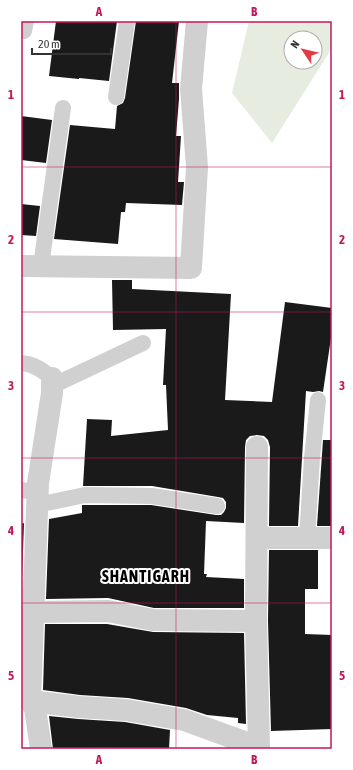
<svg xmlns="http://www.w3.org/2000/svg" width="353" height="770" font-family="'Asap Condensed',sans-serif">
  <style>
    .green { fill: #e6ecdf; fill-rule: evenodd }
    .building { fill: #1a1a1a }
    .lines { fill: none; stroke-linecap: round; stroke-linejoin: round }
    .lane { stroke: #d0d0d0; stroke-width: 16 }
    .street { stroke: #d0d0d0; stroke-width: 22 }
    .grid { fill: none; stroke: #c2185b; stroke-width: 1; stroke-opacity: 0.55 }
    .labels { text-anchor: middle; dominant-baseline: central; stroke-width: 4; stroke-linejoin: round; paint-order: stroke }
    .district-label { font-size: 16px; font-weight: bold; letter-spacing: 1px; fill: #000; stroke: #fff }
    .neatline { fill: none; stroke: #c2185b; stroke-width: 1.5 }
    .grid-label { font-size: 13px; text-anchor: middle; font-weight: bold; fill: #c2185b }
  </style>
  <rect width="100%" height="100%" fill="#fff"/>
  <!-- green -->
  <path class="green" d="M 249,21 L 332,21 L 332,48 L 272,143 L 232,93 ZM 291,38 L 315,38 L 315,62 L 291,62 Z"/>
  <!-- building -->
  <g class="building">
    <polygon points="56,21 117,21 109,81 79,78 79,79 49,76"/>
    <polygon points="136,21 179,21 172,83 179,83 179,99 176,136 181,136 178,182 184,182 182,205 126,203 125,212 121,212 118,244 54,239 70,125 115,129 117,106 123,103 125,98"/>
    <polygon points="21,116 52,120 46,163 21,160"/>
    <polygon points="21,204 40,206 36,236 21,235"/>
    <polygon points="112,280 132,280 132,289 231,294 225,400 272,402 285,302 332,308 332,331 323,392 319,391 313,392 306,391 298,526 269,526 270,447 268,440 264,436 257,435 250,436 246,440 245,447 244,523 206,521 204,574 207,574 206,577 244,579 244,608 154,608 108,598 46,599 49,519 82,513 82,505 151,505 216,515 221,515 224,512 226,508 226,502 223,498 218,497 152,486 83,486 87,419 112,420 111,436 168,430 166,385 163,385 166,329 113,330"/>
    <polygon points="323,440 332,440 332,526 317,526"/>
    <polygon points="24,523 21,605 21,524"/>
    <polygon points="269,550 318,550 318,589 305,589 305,634 332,635 332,729 271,731 268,621"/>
    <polygon points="45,624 107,624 153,632 244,633 246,724 238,723 238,718 207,715 186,708 128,698 80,695 43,690"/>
    <polygon points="49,716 78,719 125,722 170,730 169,749 53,749"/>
  </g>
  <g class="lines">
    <!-- lane -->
    <g class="lane">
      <polyline points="21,30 24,31 26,21"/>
      <polyline points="116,97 127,21"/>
      <polyline points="41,266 63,108"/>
      <path d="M 21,363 C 34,364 42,370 52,378"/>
      <polyline points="52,386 143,343"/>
      <polyline points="21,490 38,492"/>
      <polyline points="37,505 85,495 152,496 217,506"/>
      <polyline points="307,538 312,458 318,400"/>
    </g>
    <!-- street -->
    <g class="street">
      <polyline points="21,266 191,268 197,167 191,89 197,21"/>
      <polyline points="257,447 256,621 259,749"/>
      <polyline points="257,538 332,538"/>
      <polyline points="34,612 108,611 153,620 256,621"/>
      <polyline points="30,701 79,707 126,710 184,720 258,747"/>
      <polyline points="41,749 35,708 30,701 38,483 52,393 52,378"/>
    </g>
  </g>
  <!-- grid -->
  <path class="grid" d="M 176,21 L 176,749M 21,167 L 332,167M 21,312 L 332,312M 21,458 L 332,458M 21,603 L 332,603"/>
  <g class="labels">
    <!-- district labels -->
    <g class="district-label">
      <text x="146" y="576">SHANTIGARH</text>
    </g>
  </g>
  <!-- border -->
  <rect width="353" height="770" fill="none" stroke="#ffffff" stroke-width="44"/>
  <!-- north arrow -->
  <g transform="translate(303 50) rotate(305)"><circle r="19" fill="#ffffff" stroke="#adadad"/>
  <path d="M0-3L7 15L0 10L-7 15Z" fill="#e63946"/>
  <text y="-6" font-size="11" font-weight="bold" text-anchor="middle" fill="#333333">N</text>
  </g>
  <!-- scale -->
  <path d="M32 48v6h79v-6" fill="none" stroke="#333333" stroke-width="2"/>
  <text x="38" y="48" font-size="12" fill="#333333" stroke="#ffffff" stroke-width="3" paint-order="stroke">20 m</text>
  <rect x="22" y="22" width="309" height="726" class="neatline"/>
  <g class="grid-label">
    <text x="99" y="16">A</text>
    <text x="254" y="16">B</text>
    <text x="11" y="99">1</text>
    <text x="342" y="99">1</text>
    <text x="11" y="244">2</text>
    <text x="342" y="244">2</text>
    <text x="11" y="390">3</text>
    <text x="342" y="390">3</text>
    <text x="11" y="535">4</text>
    <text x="342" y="535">4</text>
    <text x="11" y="680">5</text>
    <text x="342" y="680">5</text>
    <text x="99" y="764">A</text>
    <text x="254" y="764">B</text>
  </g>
</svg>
